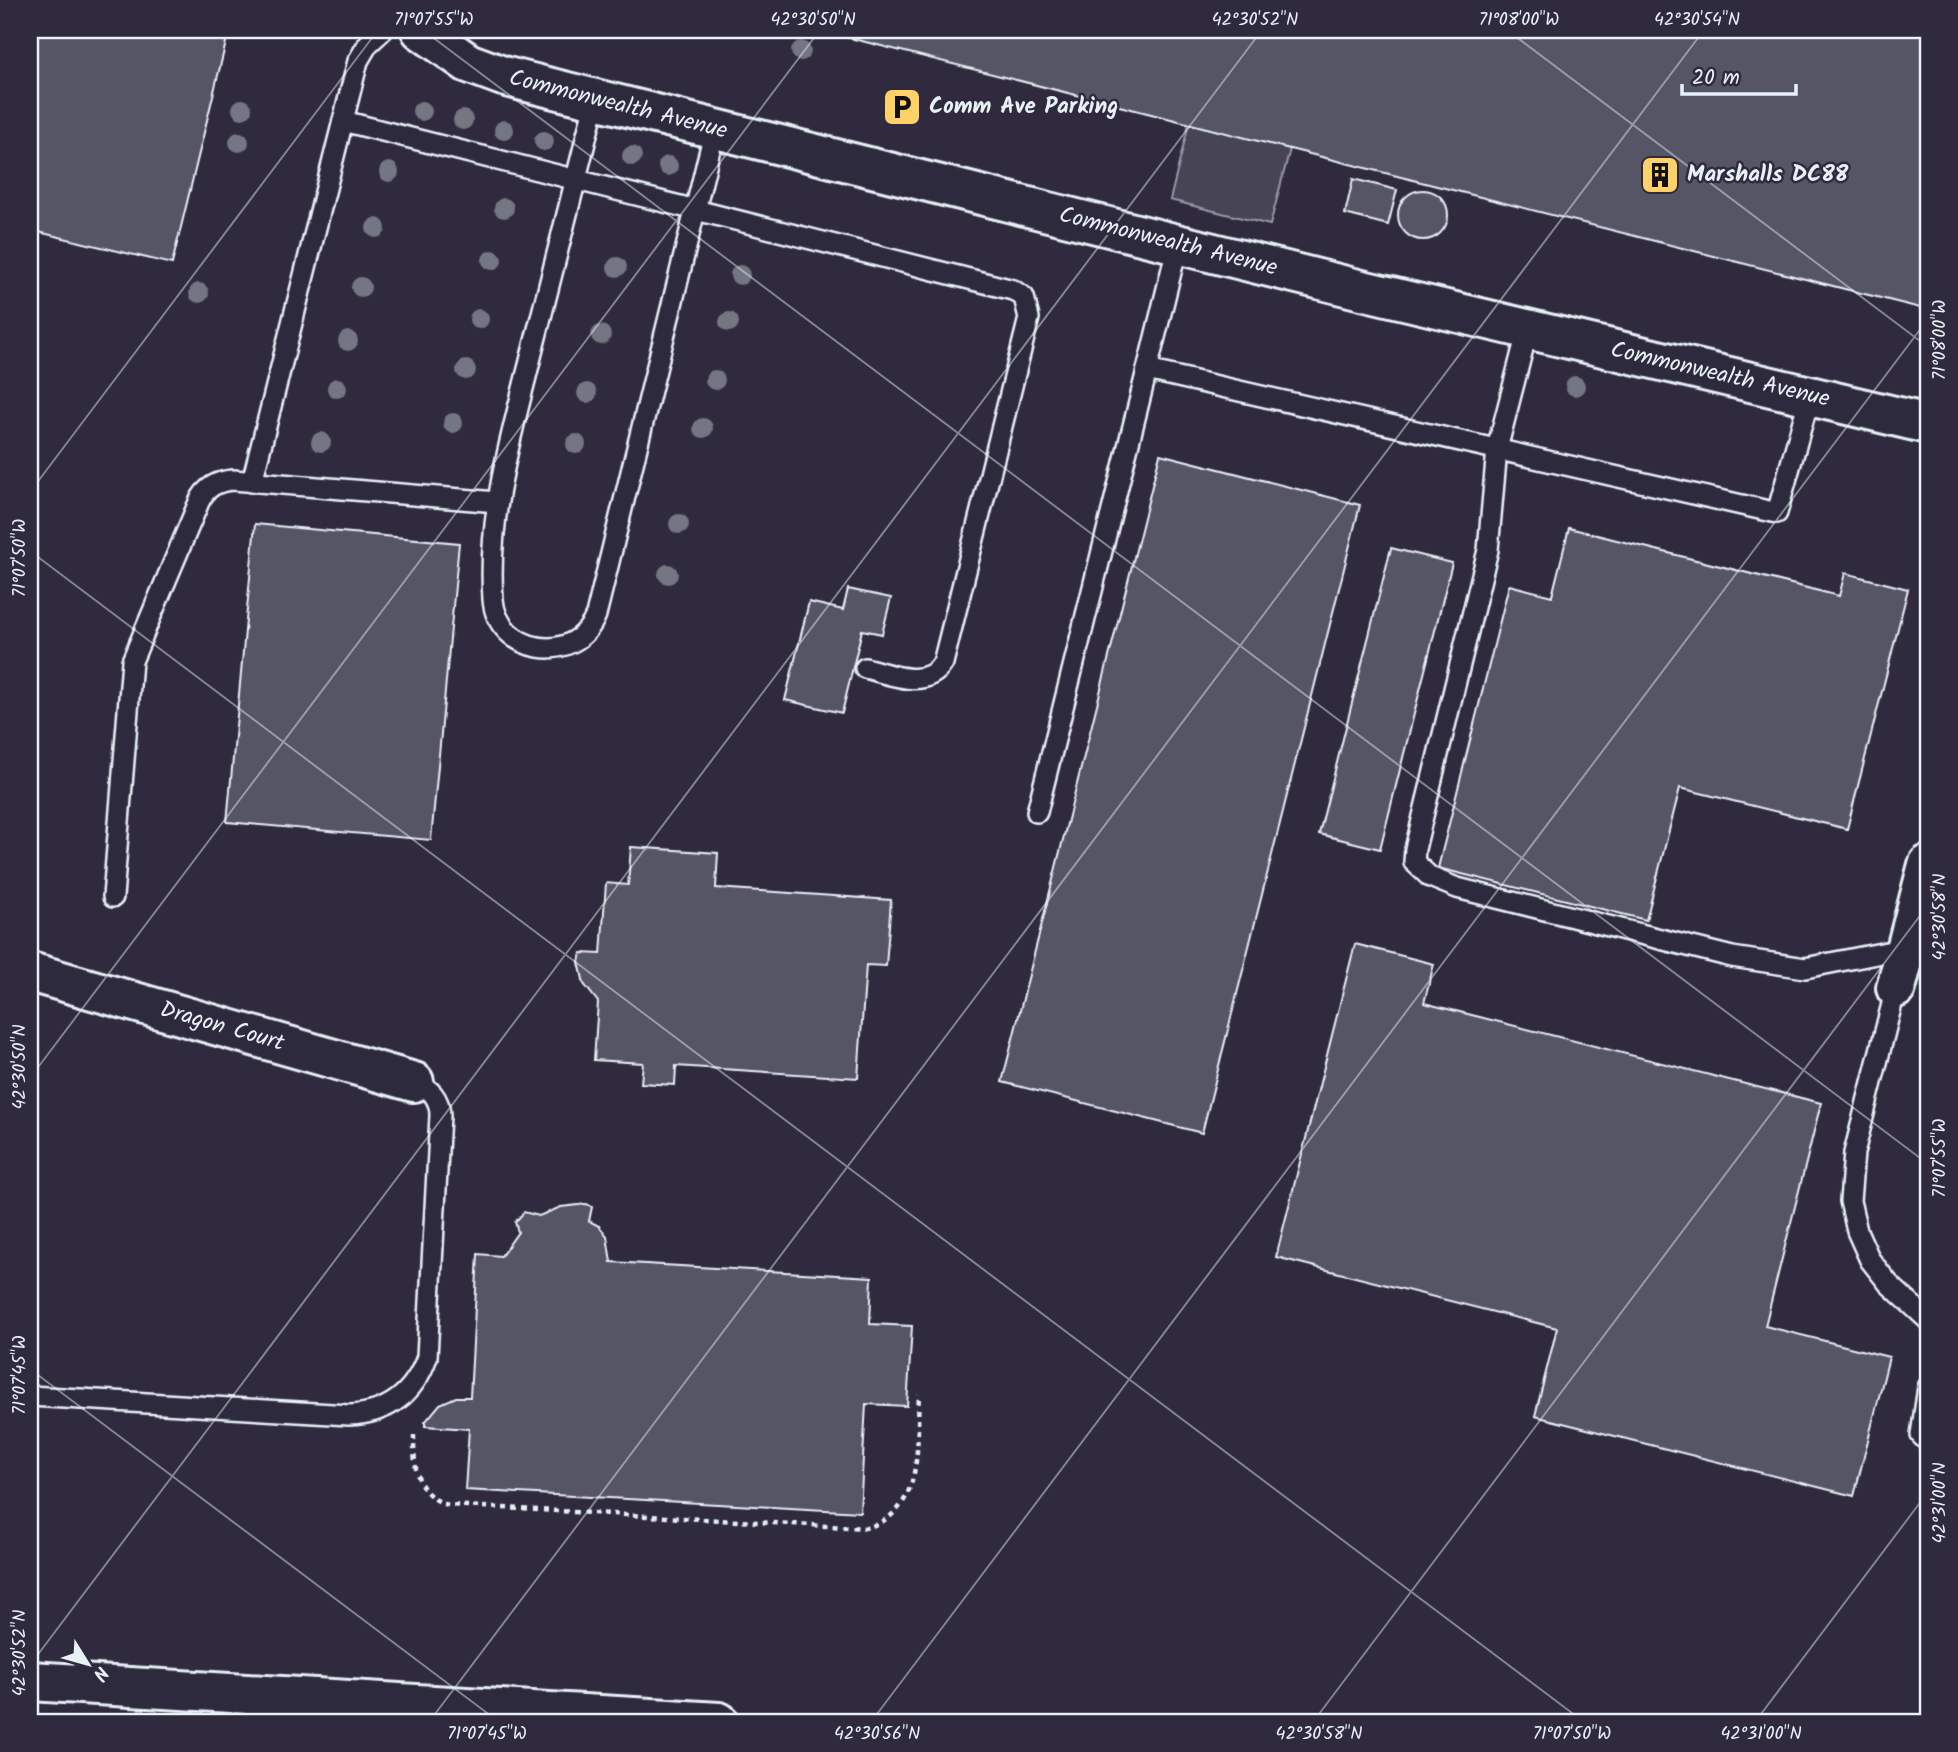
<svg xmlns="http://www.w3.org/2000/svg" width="1958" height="1752" font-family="Kalam,sans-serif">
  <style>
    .green { fill: #464455; stroke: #979aa6; stroke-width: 2 }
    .building { fill: #575565; stroke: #e8f1f8; stroke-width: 2 }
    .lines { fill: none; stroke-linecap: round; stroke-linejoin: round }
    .lane-casing { stroke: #e8f1f8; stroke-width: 24 }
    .street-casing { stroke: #e8f1f8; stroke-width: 44 }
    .highway-casing { stroke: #e8f1f8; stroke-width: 44 }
    .path { stroke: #e8f1f8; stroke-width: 4.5; stroke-dasharray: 5 5; stroke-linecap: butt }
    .lane { stroke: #2f2a3d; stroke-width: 19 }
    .street { stroke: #2f2a3d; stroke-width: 38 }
    .highway { stroke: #2f2a3d; stroke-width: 38 }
    .tree { fill: #757684 }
    .ticks { fill: none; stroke: #e8f1f8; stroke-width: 2; stroke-opacity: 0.45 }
    .labels { text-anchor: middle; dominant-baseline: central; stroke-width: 5; stroke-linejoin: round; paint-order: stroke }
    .street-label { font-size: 23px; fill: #e8f1f8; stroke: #2f2a3d }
    .poi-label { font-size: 23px; font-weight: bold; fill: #e8f1f8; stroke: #2f2a3d; text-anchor: start }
    .neatline { fill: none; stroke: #e8f1f8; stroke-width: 2.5 }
    .ticks-label { font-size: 18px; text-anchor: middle; fill: #e8f1f8 }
  </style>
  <rect width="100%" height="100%" fill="#2f2a3d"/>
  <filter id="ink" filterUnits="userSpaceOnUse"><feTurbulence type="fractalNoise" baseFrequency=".0143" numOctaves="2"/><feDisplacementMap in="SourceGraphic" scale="14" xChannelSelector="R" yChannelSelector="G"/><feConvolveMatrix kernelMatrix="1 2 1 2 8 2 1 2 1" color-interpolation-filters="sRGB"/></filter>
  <g filter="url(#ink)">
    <!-- green -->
    <polygon class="green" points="1189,123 1290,149 1270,225 1170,200"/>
    <!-- building -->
    <g class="building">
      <polygon points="30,30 229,30 172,264 30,230"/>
      <polygon points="818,30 1928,30 1928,310 1290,149"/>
      <polygon points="1353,179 1397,190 1388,225 1345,214"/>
      <circle cx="1423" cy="215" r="25"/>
      <polygon points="1160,454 1360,505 1202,1133 1002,1082"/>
      <polygon points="255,524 459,543 431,840 227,822"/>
      <polygon points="1569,528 1839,596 1845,573 1908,589 1847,829 1680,788 1646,920 1438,868 1509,585 1552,596"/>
      <polygon points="1391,548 1452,563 1380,849 1319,834"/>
      <polygon points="848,589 891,598 882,634 862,630 842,713 785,700 809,602 843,610"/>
      <polygon points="631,847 718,853 716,888 891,900 886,966 866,965 858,1078 676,1066 675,1085 641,1083 643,1063 594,1060 598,1002 584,984 579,962 581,953 601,954 606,883 628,885"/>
      <polygon points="1355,944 1434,964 1424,1003 1821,1103 1765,1326 1889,1357 1854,1496 1535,1416 1557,1328 1276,1257"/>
      <polygon points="587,1204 592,1207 589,1221 599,1226 607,1236 611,1262 872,1277 870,1324 912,1326 907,1406 866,1404 860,1512 465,1490 469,1429 425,1426 425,1422 440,1404 456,1397 470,1397 478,1254 501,1256 518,1232 515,1222 524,1212 539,1216 561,1207"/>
    </g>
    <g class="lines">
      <defs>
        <g id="lane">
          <path d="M 596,99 C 575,184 553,268 532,353 C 512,434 487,514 493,599 C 497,654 576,667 596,615 L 715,129"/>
          <path d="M 343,121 L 1013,290 L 1024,297 L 1029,318 L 943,663 C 926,691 890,674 865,668"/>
          <polyline points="1178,244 1147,370 1777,513 1810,396"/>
          <polyline points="1528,329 1497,449 1488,550 1415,849 1414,862 1430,877 1457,888 1732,957 1805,968 1907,948"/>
          <polyline points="252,482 358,61 368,44 383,30"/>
          <polyline points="1037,812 1147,370"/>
          <path d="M 113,897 L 132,661 L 199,502 C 206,487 217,481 233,480 L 497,502"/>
          <polyline points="1896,988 1854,1153 1850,1201 1857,1231 1870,1260 1889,1284 1928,1320"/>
          <polyline points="1928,1387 1921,1435 1928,1442"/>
          <path d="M 30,1396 L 349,1415 C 388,1414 414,1394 427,1357 L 440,1115 C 440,1099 430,1087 414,1082"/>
        </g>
        <g id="street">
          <polyline points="421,30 468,63 503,76 1362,290 1928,424"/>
          <polyline points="30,972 414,1082"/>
          <polyline points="1896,988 1928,865"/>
        </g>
        <polyline id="highway" points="30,1681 719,1722"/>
      </defs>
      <!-- lane casing -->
      <use href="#lane" class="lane-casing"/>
      <!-- street casing -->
      <use href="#street" class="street-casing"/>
      <!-- highway casing -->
      <use href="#highway" class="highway-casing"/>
      <!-- path -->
      <path class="path" d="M 414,1435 C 414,1465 414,1494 448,1505 L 865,1528 C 926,1513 916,1444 919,1394"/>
      <!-- lane -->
      <use href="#lane" class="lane"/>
      <!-- street -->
      <use href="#street" class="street"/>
      <!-- highway -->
      <use href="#highway" class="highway"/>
    </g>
    <!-- trees -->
    <g class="tree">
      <circle cx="801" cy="51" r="10"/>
      <circle cx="242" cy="109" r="10"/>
      <circle cx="422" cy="111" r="10"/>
      <circle cx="463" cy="120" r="10"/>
      <circle cx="504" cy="130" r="10"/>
      <circle cx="544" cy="141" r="10"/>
      <circle cx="239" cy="142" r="10"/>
      <circle cx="632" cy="156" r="10"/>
      <circle cx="668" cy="166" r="10"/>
      <circle cx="389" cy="172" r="10"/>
      <circle cx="504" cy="208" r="10"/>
      <circle cx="376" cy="228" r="10"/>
      <circle cx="492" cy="260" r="10"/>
      <circle cx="617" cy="267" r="10"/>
      <circle cx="740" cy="275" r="10"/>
      <circle cx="361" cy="287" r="10"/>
      <circle cx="199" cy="293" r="10"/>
      <circle cx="479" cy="319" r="10"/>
      <circle cx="729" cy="322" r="10"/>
      <circle cx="601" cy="335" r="10"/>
      <circle cx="348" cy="341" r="10"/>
      <circle cx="466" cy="370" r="10"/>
      <circle cx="715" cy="380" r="10"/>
      <circle cx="1575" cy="386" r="10"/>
      <circle cx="337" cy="388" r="10"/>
      <circle cx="587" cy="393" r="10"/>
      <circle cx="453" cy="423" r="10"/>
      <circle cx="703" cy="428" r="10"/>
      <circle cx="321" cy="442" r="10"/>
      <circle cx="576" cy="444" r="10"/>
      <circle cx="679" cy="524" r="10"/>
      <circle cx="668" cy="574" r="10"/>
    </g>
  </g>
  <!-- ticks -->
  <path class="ticks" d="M 423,30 L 1928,1164M 1507,30 L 1928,347M 30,492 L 378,30M 30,551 L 1584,1722M 30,1078 L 820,30M 30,1369 L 499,1722M 30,1665 L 1262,30M 429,1722 L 1704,30M 871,1722 L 1928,319M 1313,1722 L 1928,905M 1755,1722 L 1928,1492"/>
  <!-- icons -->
  <defs>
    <symbol id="parking-square" viewBox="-11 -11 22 22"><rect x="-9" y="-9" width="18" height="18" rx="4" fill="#ffd166" stroke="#2f2a3d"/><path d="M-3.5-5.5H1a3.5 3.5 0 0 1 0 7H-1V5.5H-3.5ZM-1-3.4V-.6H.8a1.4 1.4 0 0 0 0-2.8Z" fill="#111"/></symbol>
    <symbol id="building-square" viewBox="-11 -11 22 22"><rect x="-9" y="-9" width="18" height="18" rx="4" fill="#ffd166" stroke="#2f2a3d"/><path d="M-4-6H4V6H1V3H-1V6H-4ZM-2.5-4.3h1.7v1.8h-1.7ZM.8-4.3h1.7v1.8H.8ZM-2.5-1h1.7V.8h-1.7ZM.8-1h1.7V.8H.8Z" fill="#111"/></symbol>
  </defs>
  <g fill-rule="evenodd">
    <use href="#parking-square" x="880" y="85" width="44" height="44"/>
    <use href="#building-square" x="1638" y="153" width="44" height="44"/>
  </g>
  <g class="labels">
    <!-- street labels -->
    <g class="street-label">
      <text transform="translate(618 105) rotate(14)">Commonwealth Avenue</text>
      <text transform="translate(1168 242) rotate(14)">Commonwealth Avenue</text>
      <text transform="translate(1720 375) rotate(13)">Commonwealth Avenue</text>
      <text transform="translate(222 1027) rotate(16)">Dragon Court</text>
    </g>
    <!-- poi labels -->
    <g class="poi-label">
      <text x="929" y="107">Comm Ave Parking</text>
      <text x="1687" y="175">Marshalls DC88</text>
    </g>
  </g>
  <!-- margin -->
  <rect width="1958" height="1752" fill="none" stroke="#2f2a3d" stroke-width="77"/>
  <!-- north arrow -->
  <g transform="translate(88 1664) rotate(127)" stroke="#2f2a3d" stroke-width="5" paint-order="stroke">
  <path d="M0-5L12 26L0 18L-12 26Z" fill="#e8f1f8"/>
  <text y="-10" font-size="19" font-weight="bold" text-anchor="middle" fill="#e8f1f8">N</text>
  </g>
  <!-- scale -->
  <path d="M1682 84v10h114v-10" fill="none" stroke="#e8f1f8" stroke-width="3.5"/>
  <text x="1692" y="84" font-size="21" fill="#e8f1f8" stroke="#2f2a3d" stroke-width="5" paint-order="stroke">20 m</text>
  <rect x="38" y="38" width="1882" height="1676" class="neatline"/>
  <g class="ticks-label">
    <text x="434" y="25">71°07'55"W</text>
    <text x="813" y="25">42°30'50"N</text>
    <text x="1255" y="25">42°30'52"N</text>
    <text x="1519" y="25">71°08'00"W</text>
    <text x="1697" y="25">42°30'54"N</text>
    <text transform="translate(1939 340) rotate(-90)" y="6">71°08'00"W</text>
    <text transform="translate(19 558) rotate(-90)" y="6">71°07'50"W</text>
    <text transform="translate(1939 917) rotate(-90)" y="6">42°30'58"N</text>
    <text transform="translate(19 1067) rotate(-90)" y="6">42°30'50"N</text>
    <text transform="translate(1939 1158) rotate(-90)" y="6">71°07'55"W</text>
    <text transform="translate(19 1375) rotate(-90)" y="6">71°07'45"W</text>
    <text transform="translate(1939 1503) rotate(-90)" y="6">42°31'00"N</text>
    <text transform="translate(19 1653) rotate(-90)" y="6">42°30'52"N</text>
    <text x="487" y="1739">71°07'45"W</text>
    <text x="877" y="1739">42°30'56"N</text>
    <text x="1319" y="1739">42°30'58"N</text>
    <text x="1572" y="1739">71°07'50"W</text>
    <text x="1761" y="1739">42°31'00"N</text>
  </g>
</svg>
